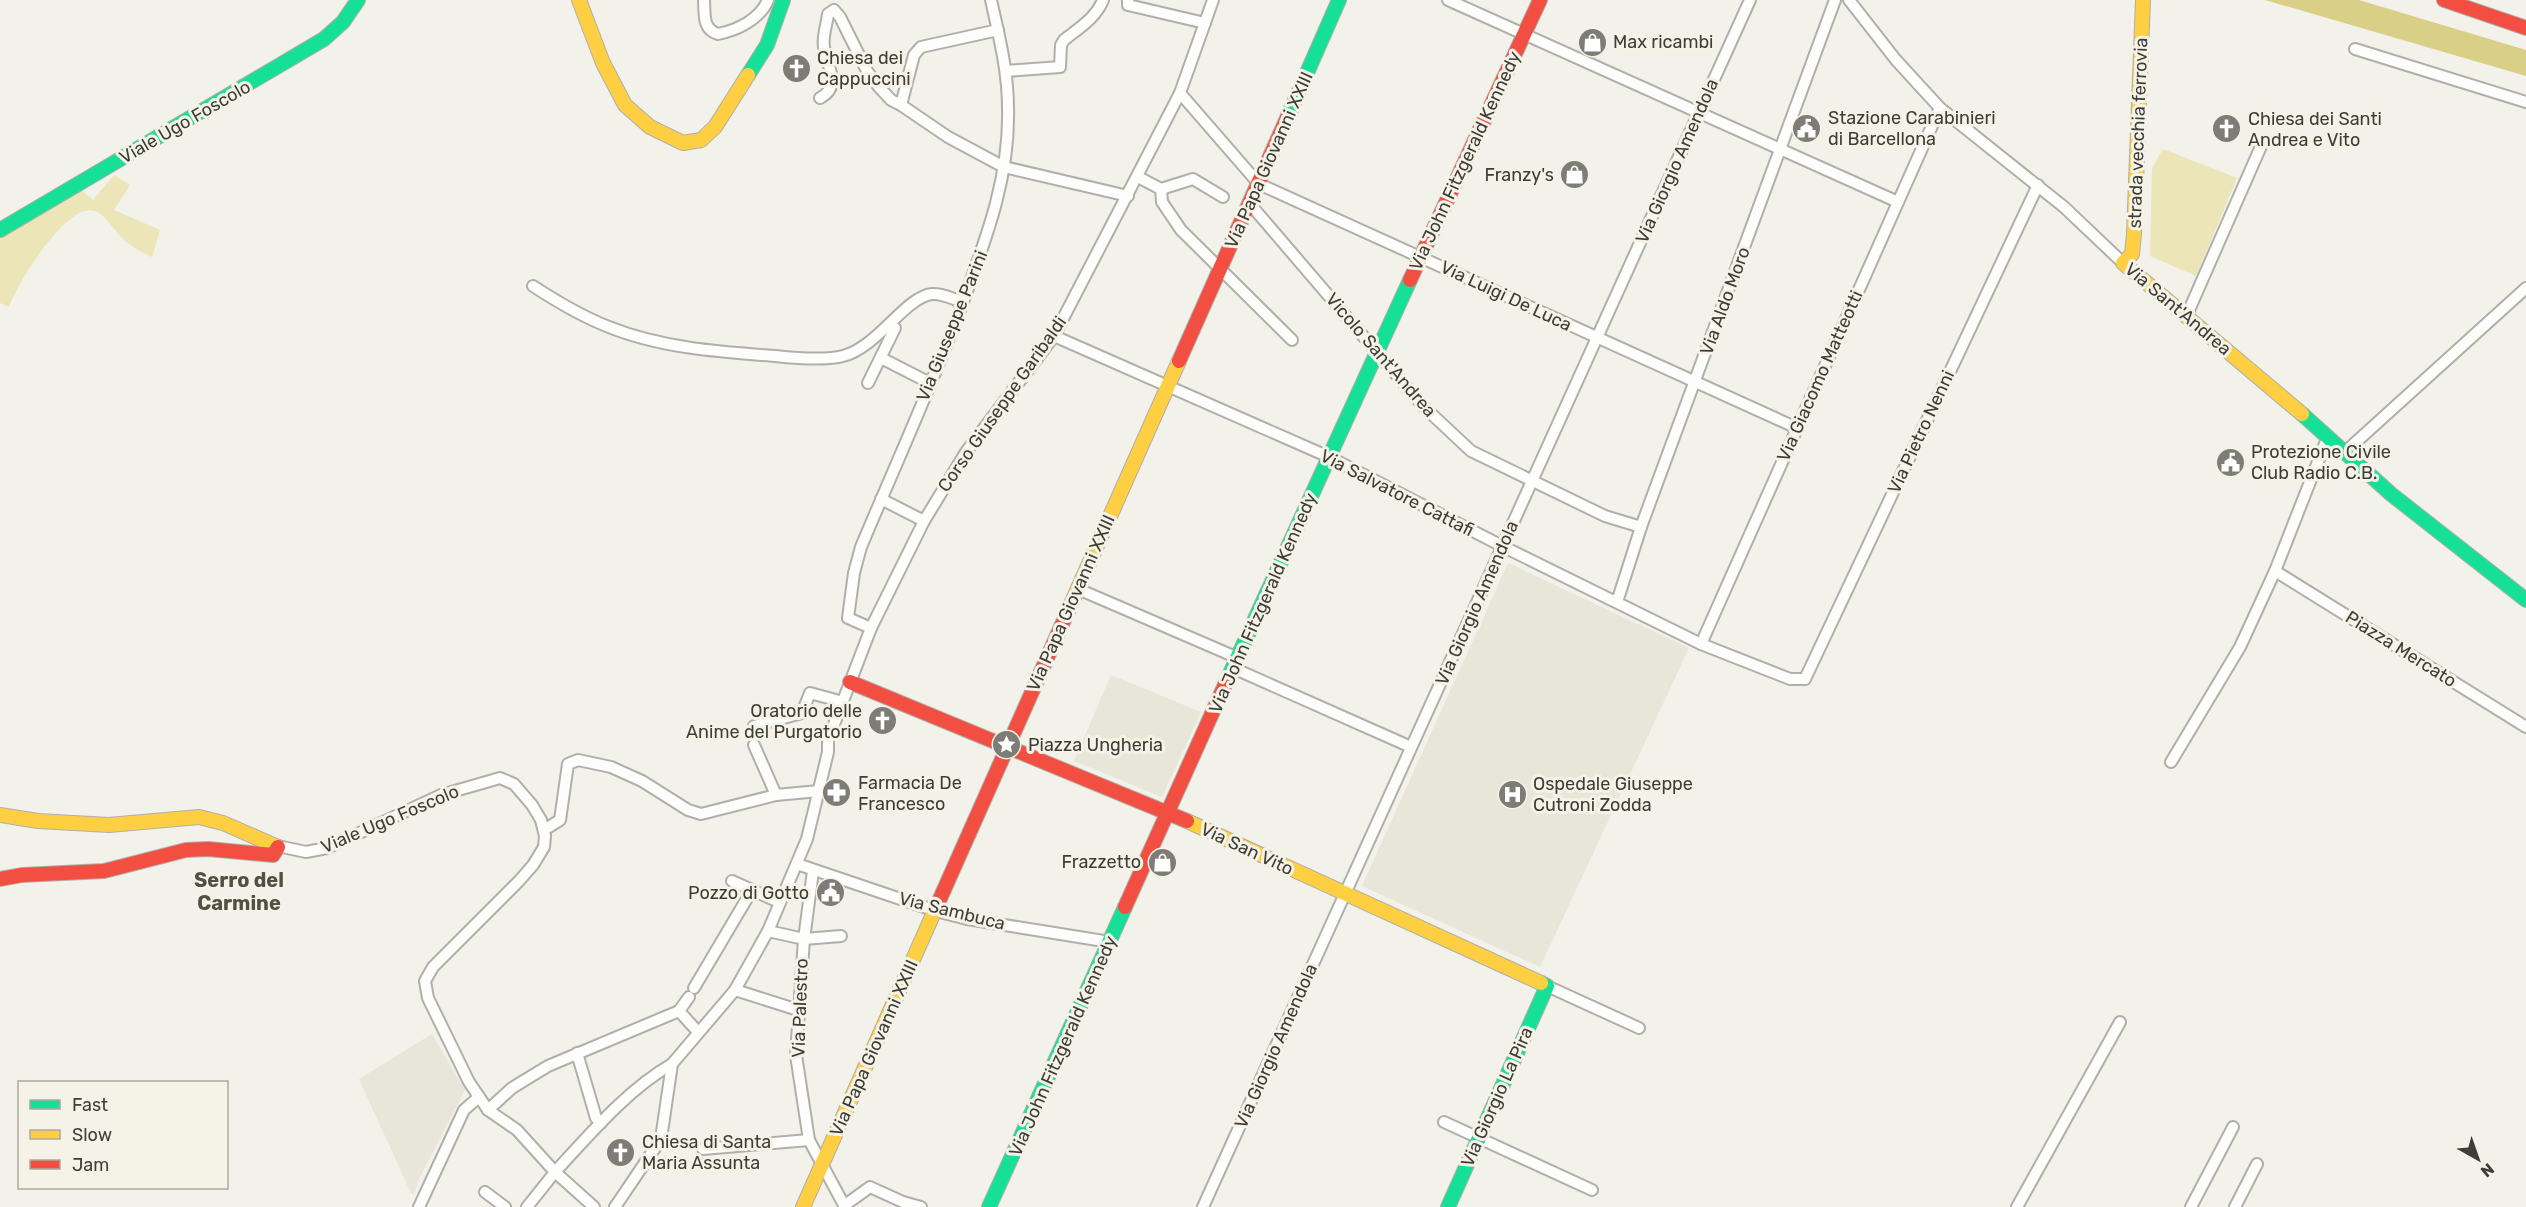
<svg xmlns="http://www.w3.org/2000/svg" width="2526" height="1207" font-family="Rubik,sans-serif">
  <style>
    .built { fill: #e8e6d8 }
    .green { fill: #ece5b8 }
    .water { fill: #dacf87 }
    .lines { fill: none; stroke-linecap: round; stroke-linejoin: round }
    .street-casing { stroke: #b0afaa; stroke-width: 14 }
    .fast-casing { stroke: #b0afaa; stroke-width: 16 }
    .slow-casing { stroke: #b0afaa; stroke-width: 16 }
    .jam-casing { stroke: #b0afaa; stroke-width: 16 }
    .street { stroke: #fdfdfc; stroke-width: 10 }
    .fast { stroke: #16e098; stroke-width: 14 }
    .slow { stroke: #ffcf43; stroke-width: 14 }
    .jam { stroke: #f24e42; stroke-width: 14 }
    .labels { text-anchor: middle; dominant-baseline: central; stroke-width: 6; stroke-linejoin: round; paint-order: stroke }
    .poi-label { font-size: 18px; fill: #3e3d38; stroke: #f5f3e7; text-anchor: start }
    .street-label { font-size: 18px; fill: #3e3d38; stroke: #f5f3e7 }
    .neighbourhood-label { font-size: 20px; font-weight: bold; fill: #525045; stroke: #f5f3e7 }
  </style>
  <rect width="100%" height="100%" fill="#f2f1ea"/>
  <!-- built -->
  <g class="built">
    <polygon points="1508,563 1689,648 1540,967 1362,886"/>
    <polygon points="1111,675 1201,712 1162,797 1074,761"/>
    <polygon points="432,1034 465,1090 420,1177 414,1194 411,1193 359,1079"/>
  </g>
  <!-- green -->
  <g class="green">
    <polygon points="2163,149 2237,178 2196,276 2150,256 2152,168"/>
    <path d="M 114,175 L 130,185 L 114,210 L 160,230 L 152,257 C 144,253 135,249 128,243 C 116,235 108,216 95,211 C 67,201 17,284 9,307 L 0,303 L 0,238 L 81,190 L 93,200 Z"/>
  </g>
  <!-- water -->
  <polygon class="water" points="2265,0 2359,0 2526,50 2526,76"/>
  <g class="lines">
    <defs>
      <g id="street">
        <path d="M 704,0 C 705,14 702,29 718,34 C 738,30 760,19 768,0"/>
        <polyline points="1128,0 1128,5 1205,23"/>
        <polyline points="1448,0 1898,202"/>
        <polyline points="1849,0 1896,60 1940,108 2064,207 2123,263"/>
        <polyline points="2355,49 2526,102"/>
        <path d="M 1006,71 L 1060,67 L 1061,45 L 1064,40 C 1079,28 1096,18 1103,0"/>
        <polyline points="1180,93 1259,184 1797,428"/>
        <path d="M 820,98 C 843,86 826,65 824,47 C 822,37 827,24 828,14 L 834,10 L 840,17 L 867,71 L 879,87 L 891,100 L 901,105 L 948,137 L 1004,167 L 1128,196"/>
        <polyline points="901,105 914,55 921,47 998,30"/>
        <polyline points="1138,177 1161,189 1162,202 1181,230 1292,340"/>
        <polyline points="1161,189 1193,179 1223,197"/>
        <polyline points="1250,204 1423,406 1471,451 1605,516 1641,527"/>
        <path d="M 533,286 C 556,301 583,317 609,327 C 661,348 720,352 775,356 C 794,358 825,361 843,356 C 878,347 905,297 932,294 C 942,293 953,299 963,302"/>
        <polyline points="2186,317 2262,144"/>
        <polyline points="1054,336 1329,457 1502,546 1701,644 1790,679 1805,679 2038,185"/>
        <polyline points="881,358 930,383"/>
        <polyline points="868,383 895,328"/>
        <polyline points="2345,452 2526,288"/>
        <polyline points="881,499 924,521"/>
        <polyline points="2275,571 2526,727"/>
        <polyline points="1078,589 1238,658"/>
        <polyline points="1617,602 1641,527 1835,0"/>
        <path d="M 871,628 L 848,618 L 854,573 L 861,547 C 895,466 932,385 963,302 C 986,239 1010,177 1008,108 C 1008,71 999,36 991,0"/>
        <polyline points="1701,644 1940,108"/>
        <polyline points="1233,668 1411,747"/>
        <polyline points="754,726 802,713 810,693 843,702"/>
        <polyline points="754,745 776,795"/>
        <polyline points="2171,762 2240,647 2275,571 2328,436"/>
        <polyline points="544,830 560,820 568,764 578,760 611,767 642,781 688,810 701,814 776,795 819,791"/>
        <polyline points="278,846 306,852 327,848 441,795 500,778 514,784 532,805 541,820 545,836 544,847 533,865 519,881 433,967 425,981 428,998 469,1082 488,1110 517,1130 555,1172 527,1207"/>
        <polyline points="797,864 936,911 967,919 1110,942"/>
        <polyline points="813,871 804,939 796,1055 809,1140 845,1207"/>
        <polyline points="732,881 779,902"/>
        <polyline points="768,931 804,939 841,936"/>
        <polyline points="1547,986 1639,1028"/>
        <polyline points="694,988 752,890"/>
        <polyline points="735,990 798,1010"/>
        <polyline points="679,1011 689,997"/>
        <polyline points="577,1053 596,1118 601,1123"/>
        <polyline points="488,1110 512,1088 548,1066 679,1011 698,1032"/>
        <polyline points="1444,1122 1592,1190"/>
        <polyline points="703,1149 809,1140"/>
        <polyline points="485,1192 505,1207"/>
        <polyline points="845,1205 870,1187 903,1202 921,1207"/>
        <polyline points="419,1207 464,1110 479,1097"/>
        <path d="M 594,1207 L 555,1172 C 589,1135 628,1089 672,1064 L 735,990 L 768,931 L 807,839 L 828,752 L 828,740 L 871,628 L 924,521 L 966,452 L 1054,336 L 1180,93 L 1213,0"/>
        <polyline points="615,1207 661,1139 672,1064"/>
        <polyline points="1203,1207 1750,0"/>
        <polyline points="2017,1207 2120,1022"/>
        <polyline points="2191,1207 2233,1127"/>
        <polyline points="2235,1207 2257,1164"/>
      </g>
      <g id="fast">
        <polyline points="748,75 767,45 783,0"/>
        <polyline points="1288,116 1339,0"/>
        <polyline points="0,230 324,39 343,22 358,0"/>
        <polyline points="2302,414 2391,494 2526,600"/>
        <polyline points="1228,678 1410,280"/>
        <polyline points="989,1207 1125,907"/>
        <polyline points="1448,1207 1547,986 1541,983"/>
      </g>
      <g id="slow">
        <polyline points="579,0 603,63 625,105 650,127 683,143 701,140 715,127 748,75"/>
        <polyline points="2143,0 2134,234 2132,254 2123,263 2302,414"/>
        <polyline points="1068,611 1179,361"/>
        <polyline points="0,815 38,821 109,825 199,817 223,823 278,847"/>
        <polyline points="1187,821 1541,983"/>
        <polyline points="803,1207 939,901"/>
      </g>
      <g id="jam">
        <polyline points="2444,0 2526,28"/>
        <polyline points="1410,280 1540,0"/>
        <polyline points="1179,361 1288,116"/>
        <polyline points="850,682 1187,821"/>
        <polyline points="0,879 22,875 104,871 186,850 208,849 273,855 278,847"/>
        <polyline points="939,901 1068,611"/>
        <polyline points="1125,907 1228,678"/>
      </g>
    </defs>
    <!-- street casing -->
    <use href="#street" class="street-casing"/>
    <!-- fast casing -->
    <use href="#fast" class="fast-casing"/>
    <!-- slow casing -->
    <use href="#slow" class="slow-casing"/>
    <!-- jam casing -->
    <use href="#jam" class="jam-casing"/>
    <!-- street -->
    <use href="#street" class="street"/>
    <!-- fast -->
    <use href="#fast" class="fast"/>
    <!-- slow -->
    <use href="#slow" class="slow"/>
    <!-- jam -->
    <use href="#jam" class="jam"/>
  </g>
  <!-- icons -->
  <defs>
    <symbol id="shop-disc" viewBox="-11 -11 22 22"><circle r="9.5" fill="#7d7c76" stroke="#f5f3e7"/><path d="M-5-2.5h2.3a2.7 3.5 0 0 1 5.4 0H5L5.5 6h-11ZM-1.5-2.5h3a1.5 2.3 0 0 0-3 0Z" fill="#fff"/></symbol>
    <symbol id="church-disc" viewBox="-11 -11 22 22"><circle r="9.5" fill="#7d7c76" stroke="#f5f3e7"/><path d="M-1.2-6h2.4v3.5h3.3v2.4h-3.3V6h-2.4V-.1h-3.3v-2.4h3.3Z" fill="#fff"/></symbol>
    <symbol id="civic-disc" viewBox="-11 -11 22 22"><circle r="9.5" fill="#7d7c76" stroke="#f5f3e7"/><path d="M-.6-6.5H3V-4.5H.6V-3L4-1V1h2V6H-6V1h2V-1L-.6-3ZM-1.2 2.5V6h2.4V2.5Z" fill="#fff"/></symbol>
    <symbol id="sight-disc" viewBox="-11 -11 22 22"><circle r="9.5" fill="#7d7c76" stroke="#f5f3e7"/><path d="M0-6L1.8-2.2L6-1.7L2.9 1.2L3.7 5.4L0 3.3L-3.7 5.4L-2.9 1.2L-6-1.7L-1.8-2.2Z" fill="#fff"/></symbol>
    <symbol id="pharmacy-disc" viewBox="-11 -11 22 22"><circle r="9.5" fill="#7d7c76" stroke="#f5f3e7"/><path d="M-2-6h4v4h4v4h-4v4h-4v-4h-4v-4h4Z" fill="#fff"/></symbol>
    <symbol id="hospital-disc" viewBox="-11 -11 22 22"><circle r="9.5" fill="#7d7c76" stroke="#f5f3e7"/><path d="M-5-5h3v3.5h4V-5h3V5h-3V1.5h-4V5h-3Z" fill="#fff"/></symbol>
  </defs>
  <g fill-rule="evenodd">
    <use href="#shop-disc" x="1576" y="26" width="33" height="33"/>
    <use href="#church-disc" x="780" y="52" width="33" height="33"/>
    <use href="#civic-disc" x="1790" y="112" width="33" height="33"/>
    <use href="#church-disc" x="2210" y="112" width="33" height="33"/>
    <use href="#shop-disc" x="1558" y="158" width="33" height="33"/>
    <use href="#civic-disc" x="2214" y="446" width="33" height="33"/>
    <use href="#church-disc" x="866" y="704" width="33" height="33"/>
    <use href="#sight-disc" x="990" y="728" width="33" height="33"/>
    <use href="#pharmacy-disc" x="820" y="776" width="33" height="33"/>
    <use href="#hospital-disc" x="1496" y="778" width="33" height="33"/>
    <use href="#shop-disc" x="1146" y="846" width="33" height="33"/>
    <use href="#civic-disc" x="814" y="876" width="33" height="33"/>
    <use href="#church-disc" x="604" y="1136" width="33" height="33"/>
  </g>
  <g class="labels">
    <!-- poi labels -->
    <g class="poi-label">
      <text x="1613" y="42">Max ricambi</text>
      <text x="817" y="58">Chiesa dei<tspan x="817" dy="21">Cappuccini</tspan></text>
      <text x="1828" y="118">Stazione Carabinieri<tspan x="1828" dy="21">di Barcellona</tspan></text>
      <text x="2248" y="119">Chiesa dei Santi<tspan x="2248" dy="21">Andrea e Vito</tspan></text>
      <text x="1554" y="175" text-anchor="end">Franzy's</text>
      <text x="2251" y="452">Protezione Civile<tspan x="2251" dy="21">Club Radio C.B.</tspan></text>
      <text x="862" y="711" text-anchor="end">Oratorio delle<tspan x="862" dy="21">Anime del Purgatorio</tspan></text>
      <text x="1028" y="745">Piazza Ungheria</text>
      <text x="858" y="783">Farmacia De<tspan x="858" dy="21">Francesco</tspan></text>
      <text x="1533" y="784">Ospedale Giuseppe<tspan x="1533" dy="21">Cutroni Zodda</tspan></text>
      <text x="1141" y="862" text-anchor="end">Frazzetto</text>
      <text x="809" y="893" text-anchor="end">Pozzo di Gotto</text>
      <text x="642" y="1142">Chiesa di Santa<tspan x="642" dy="21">Maria Assunta</tspan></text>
    </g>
    <!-- street labels -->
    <g class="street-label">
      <text transform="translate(185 122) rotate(-30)">Viale Ugo Foscolo</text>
      <text transform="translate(2138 133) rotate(-88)">strada vecchia ferrovia</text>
      <text transform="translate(1269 160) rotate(-66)">Via Papa Giovanni XXIII</text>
      <text transform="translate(1465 161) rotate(-65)">Via John Fitzgerald Kennedy</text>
      <text transform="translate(1677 161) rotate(-66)">Via Giorgio Amendola</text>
      <text transform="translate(1506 296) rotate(25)">Via Luigi De Luca</text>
      <text transform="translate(1725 301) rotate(-70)">Via Aldo Moro</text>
      <text transform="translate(2178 309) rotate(40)">Via Sant'Andrea</text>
      <text transform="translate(952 326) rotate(-68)">Via Giuseppe Parini</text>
      <text transform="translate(1381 355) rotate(49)">Vicolo Sant'Andrea</text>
      <text transform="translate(1820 376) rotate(-66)">Via Giacomo Matteotti</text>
      <text transform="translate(1002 404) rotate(-55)">Corso Giuseppe Garibaldi</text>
      <text transform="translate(1921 432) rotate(-65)">Via Pietro Nenni</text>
      <text transform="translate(1397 493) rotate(27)">Via Salvatore Cattafi</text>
      <text transform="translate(1071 603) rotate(-66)">Via Papa Giovanni XXIII</text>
      <text transform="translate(1263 603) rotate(-66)">Via John Fitzgerald Kennedy</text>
      <text transform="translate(1477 603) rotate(-66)">Via Giorgio Amendola</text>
      <text transform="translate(2401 649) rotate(32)">Piazza Mercato</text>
      <text transform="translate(390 819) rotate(-23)">Viale Ugo Foscolo</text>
      <text transform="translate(1247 849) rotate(25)">Via San Vito</text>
      <text transform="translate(952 911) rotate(14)">Via Sambuca</text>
      <text transform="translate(800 1008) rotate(-88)">Via Palestro</text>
      <text transform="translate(1063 1046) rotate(-66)">Via John Fitzgerald Kennedy</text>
      <text transform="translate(1276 1046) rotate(-66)">Via Giorgio Amendola</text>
      <text transform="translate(874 1048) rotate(-66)">Via Papa Giovanni XXIII</text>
      <text transform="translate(1497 1097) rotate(-66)">Via Giorgio La Pira</text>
    </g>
    <!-- neighbourhood labels -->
    <g class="neighbourhood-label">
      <text x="239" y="880">Serro del<tspan x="239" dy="23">Carmine</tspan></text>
    </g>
  </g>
  <!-- legend -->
  <rect x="18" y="1081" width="210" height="108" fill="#f5f3e7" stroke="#acaaa1" stroke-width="1.5"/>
  <rect x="30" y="1100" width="30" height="9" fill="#16e098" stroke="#acaaa1" stroke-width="1.5"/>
  <text x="72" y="1111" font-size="18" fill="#3e3d38">Fast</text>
  <rect x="30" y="1130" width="30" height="9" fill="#ffcf43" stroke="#acaaa1" stroke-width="1.5"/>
  <text x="72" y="1141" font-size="18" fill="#3e3d38">Slow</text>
  <rect x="30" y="1160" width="30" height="9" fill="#f24e42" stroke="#acaaa1" stroke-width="1.5"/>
  <text x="72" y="1171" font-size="18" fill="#3e3d38">Jam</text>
  <!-- north arrow -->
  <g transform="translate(2478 1159) rotate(140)" stroke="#f5f3e7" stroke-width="4.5" paint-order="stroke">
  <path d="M0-4.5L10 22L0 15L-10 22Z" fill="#3e3d38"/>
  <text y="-9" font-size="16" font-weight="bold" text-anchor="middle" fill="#3e3d38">N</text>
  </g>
</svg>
